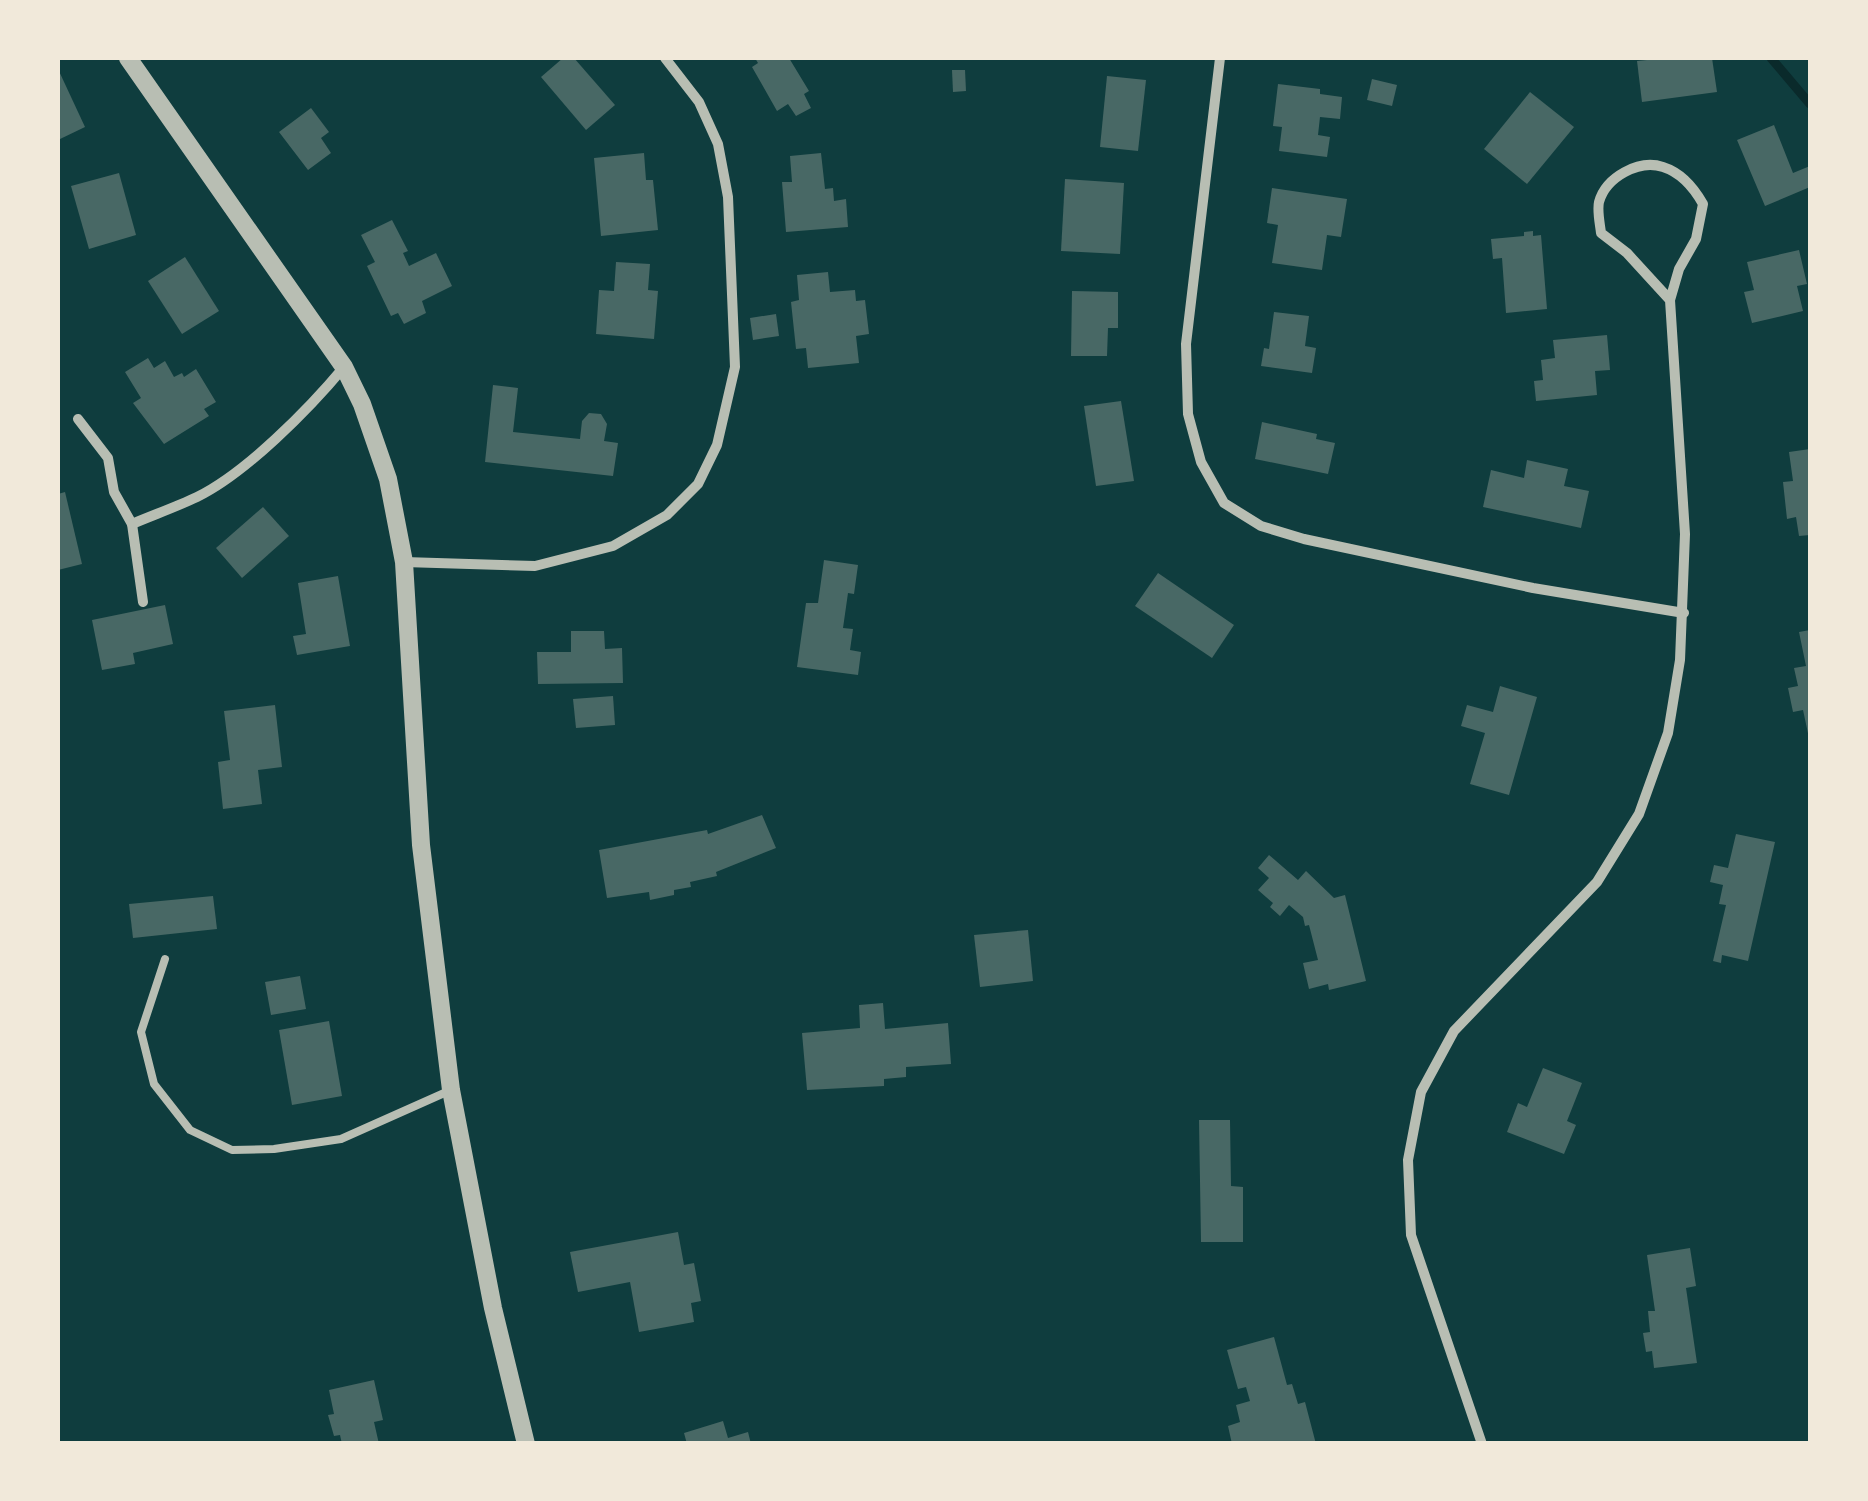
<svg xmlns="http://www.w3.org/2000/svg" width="1868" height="1501" font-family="Raleway,sans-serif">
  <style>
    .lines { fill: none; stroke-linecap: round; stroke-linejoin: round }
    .stream { stroke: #0a2a2b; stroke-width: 9 }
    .building { fill: #486865 }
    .service { stroke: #b8beb3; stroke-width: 8 }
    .minor { stroke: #b8beb3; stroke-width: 10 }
    .tertiary { stroke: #b8beb3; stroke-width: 18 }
  </style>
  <rect width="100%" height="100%" fill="#0f3d3e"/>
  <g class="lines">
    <!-- stream -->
    <polyline class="stream" points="1771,58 1810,104"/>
  </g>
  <!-- building -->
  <g class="building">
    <polygon points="563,58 574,58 615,105 586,130 541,77"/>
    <polygon points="755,58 789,58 809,91 804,94 811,108 796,116 788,104 777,111 752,67 758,63"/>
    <polygon points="1667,58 1712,58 1717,92 1642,102 1637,61"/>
    <polygon points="58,69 85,127 58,140"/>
    <polygon points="952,70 965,70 966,91 953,92"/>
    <polygon points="1107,76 1146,80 1138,151 1100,147"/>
    <polygon points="1372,79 1397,85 1392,106 1367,100"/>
    <polygon points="1278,84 1320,89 1320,94 1342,97 1340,119 1320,117 1318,135 1330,137 1327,157 1279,151 1282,127 1273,126"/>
    <polygon points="1530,92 1574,127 1527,184 1484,149"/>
    <polygon points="311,108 329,132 321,138 331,153 308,170 279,132"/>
    <polygon points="1774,125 1793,173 1810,166 1810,187 1765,206 1737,140"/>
    <polygon points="644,153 646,180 653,180 658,230 601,236 594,158"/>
    <polygon points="821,153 825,189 833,188 834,201 846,199 848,227 786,232 782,182 792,182 790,156"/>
    <polygon points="119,173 136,235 89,249 71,186"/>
    <polygon points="1065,179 1124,183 1120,254 1061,251"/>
    <polygon points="1272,188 1347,199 1341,237 1327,235 1322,270 1272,263 1278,225 1267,223"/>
    <polygon points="392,220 408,251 403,253 409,266 436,253 452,286 422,301 426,313 404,324 398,313 391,316 367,266 375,262 361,235"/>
    <polygon points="1533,231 1533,236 1541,235 1547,309 1506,313 1502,258 1493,259 1491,239 1524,236 1524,232"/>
    <polygon points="1799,250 1807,284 1797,286 1803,311 1752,323 1744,292 1754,290 1747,262"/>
    <polygon points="185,257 219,311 182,334 148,281"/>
    <polygon points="616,262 650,264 648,290 658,291 654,339 596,334 599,290 614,291"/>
    <polygon points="828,272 830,292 855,290 856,301 865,300 869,334 856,336 859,363 808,368 806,348 796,349 791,302 799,300 797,275"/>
    <polygon points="1072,291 1118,292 1118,328 1108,328 1107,356 1071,356"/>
    <polygon points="1274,312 1309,316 1305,346 1316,348 1312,373 1261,366 1264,348 1269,349"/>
    <polygon points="776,314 779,336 753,340 750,318"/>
    <polygon points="1607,335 1610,370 1595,371 1597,395 1536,401 1534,381 1543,380 1541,360 1555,358 1553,340"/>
    <polygon points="148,358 154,368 165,361 174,377 182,373 184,377 196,369 216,402 204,409 209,416 164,444 133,403 141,398 125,372"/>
    <polygon points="493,385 518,388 513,432 580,439 582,421 589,413 601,414 607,424 604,441 618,443 613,476 485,462"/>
    <polygon points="1121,401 1134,481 1096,486 1084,406"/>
    <polygon points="1262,422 1317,434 1316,439 1335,443 1328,474 1255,459"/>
    <polygon points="1810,449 1810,535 1799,536 1796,517 1787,519 1783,482 1793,481 1789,452"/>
    <polygon points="1527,460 1568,469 1564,486 1589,491 1581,528 1483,507 1491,470 1524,478"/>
    <polygon points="65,492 82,564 58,570 58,494"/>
    <polygon points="263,507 289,536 242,578 216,548"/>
    <polygon points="824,560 858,565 854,594 848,593 843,628 853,629 850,650 861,652 858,675 797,667 806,603 818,603"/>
    <polygon points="1158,573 1234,625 1212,658 1135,606"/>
    <polygon points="338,576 350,646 297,655 293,636 306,634 298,583"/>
    <polygon points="165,605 173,644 133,653 135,664 102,670 92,620"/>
    <polygon points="1810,630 1810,737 1809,738 1803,710 1793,712 1788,688 1798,686 1794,668 1806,666 1799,632"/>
    <polygon points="571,631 604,631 605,649 622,648 623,683 538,684 537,652 571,652"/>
    <polygon points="1500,686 1537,697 1509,795 1470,784 1485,733 1461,726 1467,705 1493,712"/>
    <polygon points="613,696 615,725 576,728 573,699"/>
    <polygon points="275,705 282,767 258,770 262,804 223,809 218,762 230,760 224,711"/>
    <polygon points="762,815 776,848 716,872 717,876 690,882 691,887 674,890 674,895 650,900 649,892 607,898 599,850 707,830 708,834"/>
    <polygon points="1736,834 1775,842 1748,961 1722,955 1721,963 1713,961 1726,905 1719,904 1723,885 1710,882 1714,865 1728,868"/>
    <polygon points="1269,855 1298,880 1306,871 1334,898 1345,895 1366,981 1329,990 1328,984 1309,989 1303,963 1318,960 1309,925 1305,926 1303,917 1289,905 1280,916 1270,907 1273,903 1258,890 1269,878 1258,868"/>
    <polygon points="213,896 217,929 133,938 129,904"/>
    <polygon points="1028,930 1033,981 980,987 974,935"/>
    <polygon points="300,976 306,1009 271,1015 265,982"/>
    <polygon points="883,1003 885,1029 948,1023 951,1064 906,1067 906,1077 884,1079 884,1086 807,1090 802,1033 860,1028 859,1005"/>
    <polygon points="329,1021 342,1096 292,1105 279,1030"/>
    <polygon points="1543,1068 1582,1083 1567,1121 1576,1125 1564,1154 1507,1132 1518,1103 1527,1107"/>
    <polygon points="1199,1120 1230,1120 1231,1186 1243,1187 1243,1242 1201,1242"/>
    <polygon points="678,1232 684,1265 694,1263 701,1301 691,1303 694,1322 639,1332 630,1282 578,1292 570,1252"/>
    <polygon points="1690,1248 1696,1286 1686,1288 1697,1363 1654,1368 1652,1351 1646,1352 1643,1333 1650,1332 1648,1311 1655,1311 1647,1255"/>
    <polygon points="1274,1337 1287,1385 1292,1384 1298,1404 1305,1402 1316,1444 1232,1444 1228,1426 1240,1422 1236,1405 1250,1401 1246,1387 1238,1389 1227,1350"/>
    <polygon points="374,1380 383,1420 374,1422 379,1444 342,1444 340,1435 334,1436 328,1415 334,1414 329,1390"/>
    <polygon points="723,1421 728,1438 748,1432 751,1444 687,1444 684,1433"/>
  </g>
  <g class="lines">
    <!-- service -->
    <polyline class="service" points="165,959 141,1032 154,1084 190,1130 232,1150 274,1149 341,1139 451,1090"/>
    <!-- minor -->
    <g class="minor">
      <polyline points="1220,58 1186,344 1188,414 1201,462 1224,503 1261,526 1304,539 1533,588 1684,613"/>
      <polyline points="78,419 108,458 114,492 132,524 143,602"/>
      <path d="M 132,524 C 153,515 176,507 197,497 C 246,473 309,409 344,367"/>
      <polyline points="404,562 535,566 613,546 667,515 698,484 717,445 735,367 728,197 718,144 699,102 665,58"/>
      <path d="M 1482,1444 L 1411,1235 L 1408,1160 L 1421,1092 L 1454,1031 L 1597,882 L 1639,814 L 1668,733 L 1680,660 L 1685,534 L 1670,300 L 1679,269 L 1696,239 L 1703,204 C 1694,188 1682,173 1663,167 C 1639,159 1606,177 1599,202 C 1597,211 1600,224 1601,233 L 1627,253 L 1670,300"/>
    </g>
    <!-- tertiary -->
    <polyline class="tertiary" points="128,58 344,367 362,404 388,479 404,562 421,845 451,1090 493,1308 526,1444"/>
  </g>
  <!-- border -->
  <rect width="1868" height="1501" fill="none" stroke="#f1e9da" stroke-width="120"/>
</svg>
